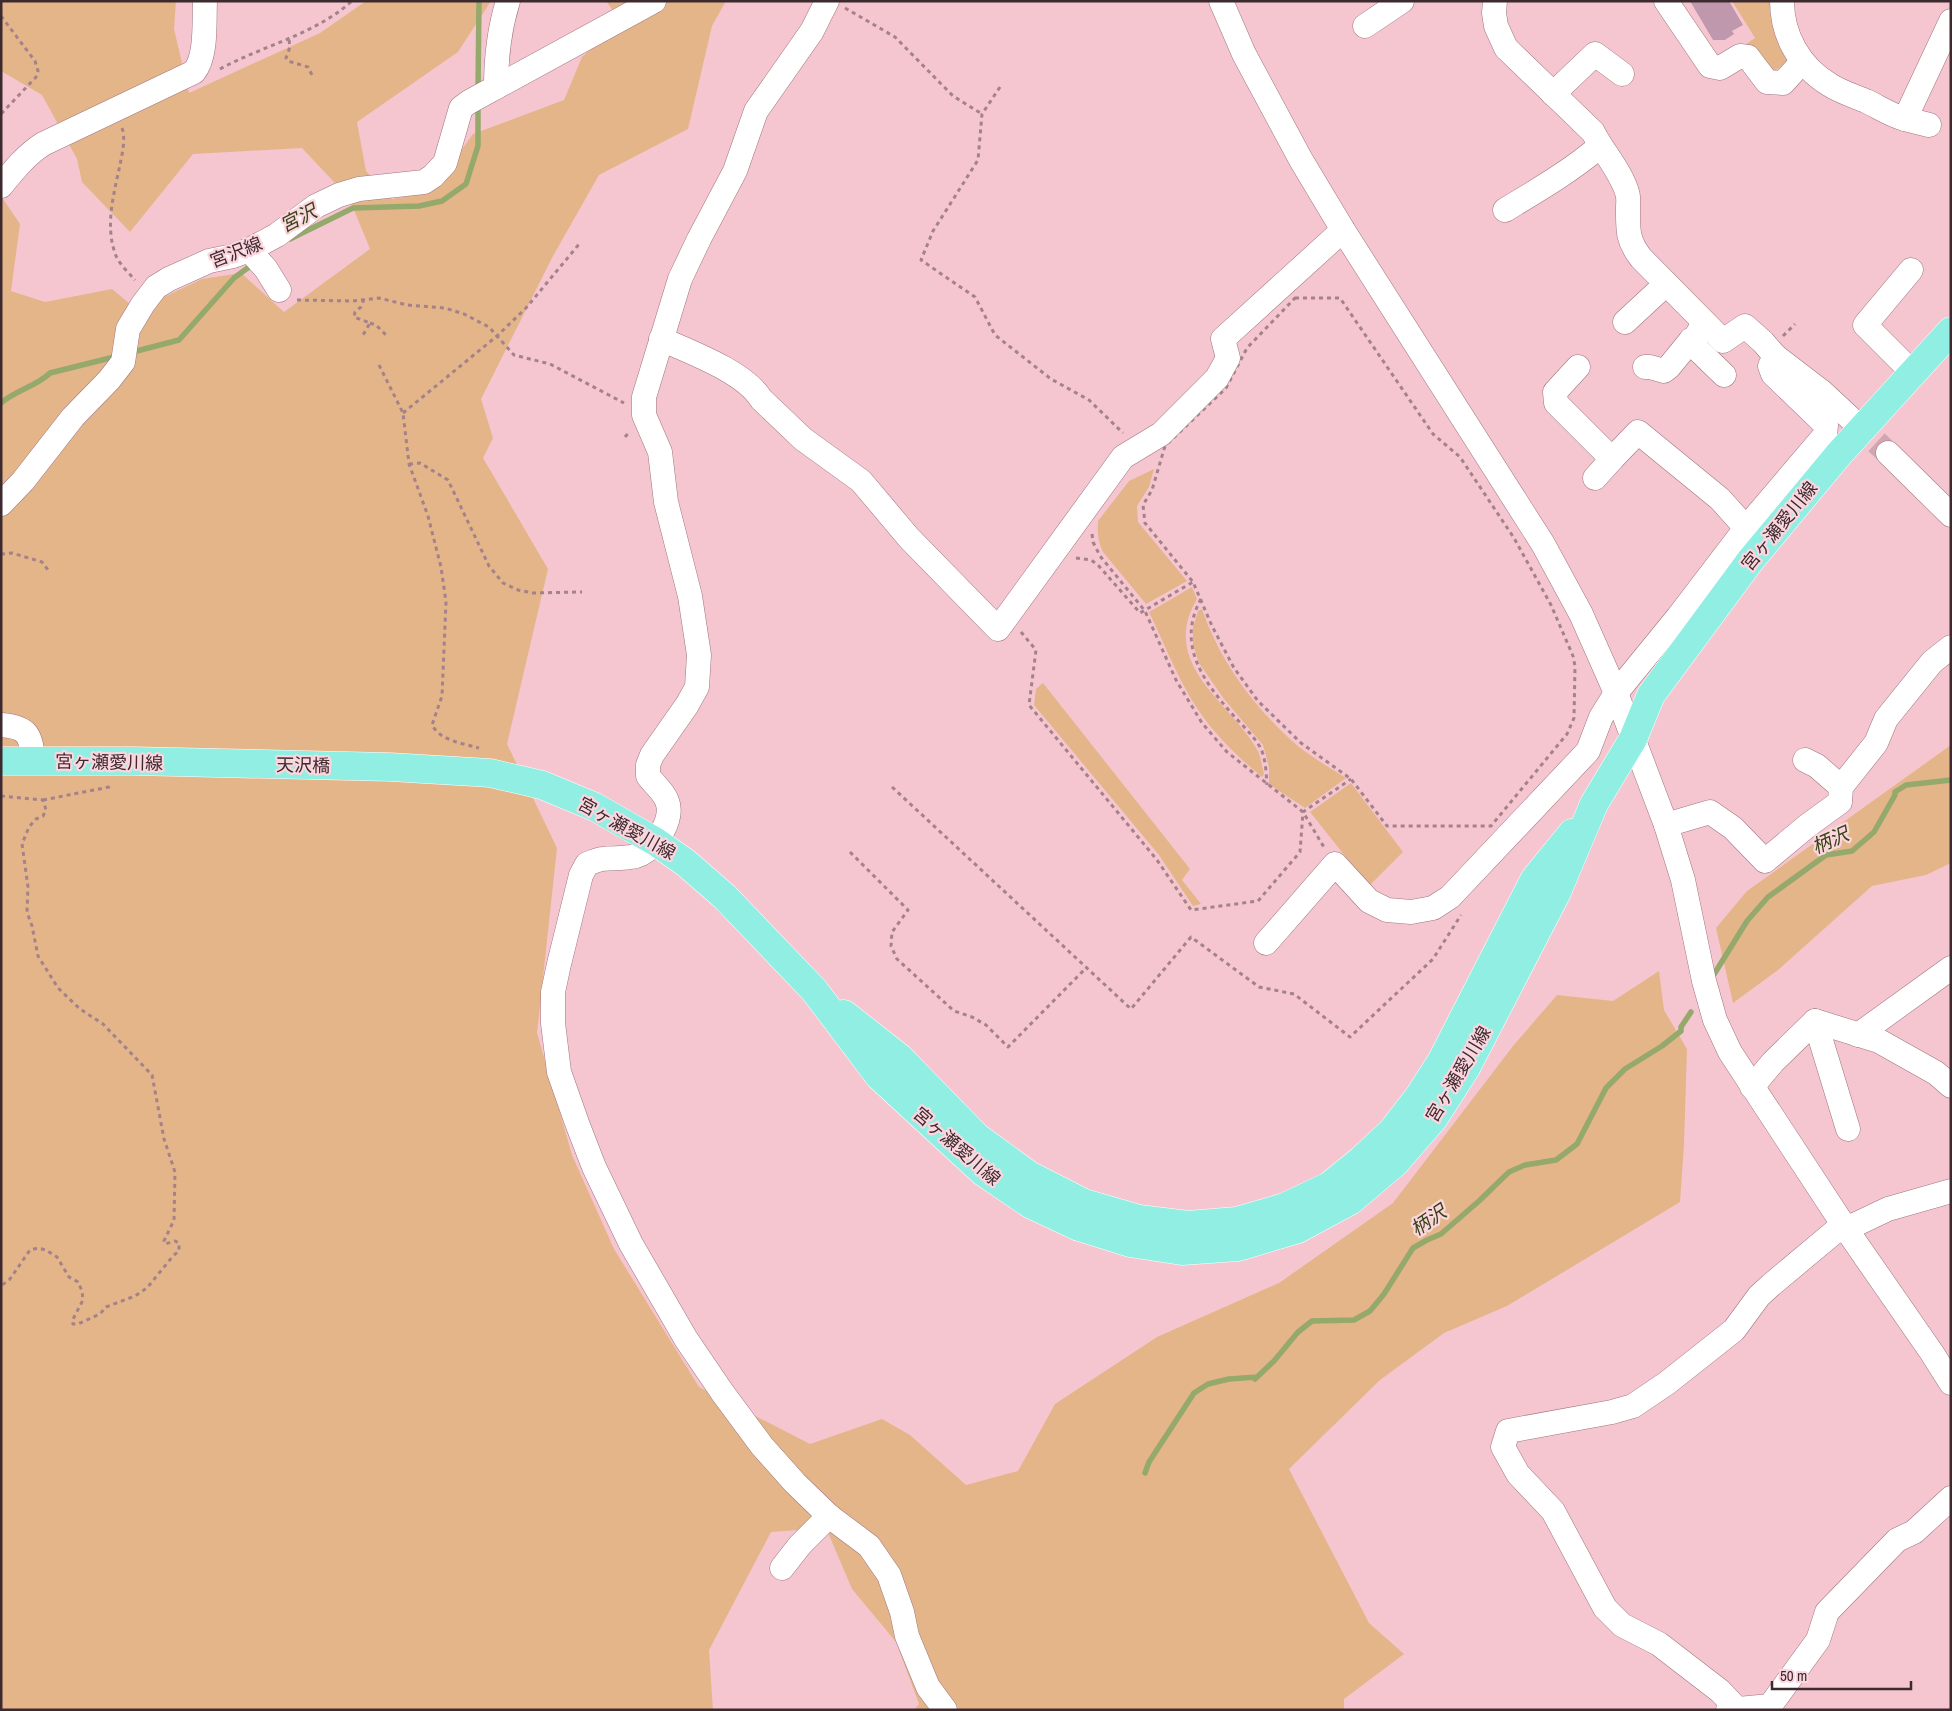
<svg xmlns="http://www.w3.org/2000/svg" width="1952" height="1711" font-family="'Archivo Narrow','Noto Sans JP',sans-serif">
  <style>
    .green { fill: #e5b58a }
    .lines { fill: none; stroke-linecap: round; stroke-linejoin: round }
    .stream { stroke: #94a96b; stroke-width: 5.5 }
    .building { fill: #bf98ae }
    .minor-tunnel { stroke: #d0a7b0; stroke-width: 24; stroke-dasharray: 24 12; stroke-linecap: butt }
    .minor-casing { stroke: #9f757f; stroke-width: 25 }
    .major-casing { stroke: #fff; stroke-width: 29 }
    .path { stroke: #a48289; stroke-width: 3; stroke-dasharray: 4 4; stroke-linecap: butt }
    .minor { stroke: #fff; stroke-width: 24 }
    .major { stroke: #91eee3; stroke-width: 28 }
    .labels { text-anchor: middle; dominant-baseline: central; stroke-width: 4.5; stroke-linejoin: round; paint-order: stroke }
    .street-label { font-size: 18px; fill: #3c2a2e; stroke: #fcd6de }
    .water-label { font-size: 19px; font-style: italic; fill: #344113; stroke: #fcd6de }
  </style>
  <rect width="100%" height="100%" fill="#f5c6d0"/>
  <!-- green -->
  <g class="green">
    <polygon points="1,1 176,1 174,29 189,93 320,33 366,1 491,1 458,52 357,122 366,171 392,199 431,192 473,134 564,100 582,57 621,22 606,1 726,1 712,26 688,129 599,175 553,256 481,399 493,438 483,458 548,569 507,744 557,848 537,1033 572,1155 614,1249 699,1387 810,1444 882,1419 910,1435 966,1485 1018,1471 1055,1404 1157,1337 1279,1283 1393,1203 1513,1046 1557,995 1613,1001 1659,971 1664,1010 1687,1049 1684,1144 1680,1202 1507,1306 1444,1333 1380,1380 1289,1469 1369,1623 1404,1654 1344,1699 1344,1710 914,1710 919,1704 896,1642 852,1589 826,1528 771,1532 709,1650 713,1710 1,1710 1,196 20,224 11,291 45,302 112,289 142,314 164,297 202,279 241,273 284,312 370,249 349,198 302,148 193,154 130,232 82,182 77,159 42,95 1,71"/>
    <polygon points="1732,1 1777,1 1792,57 1774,72 1768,72 1746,44 1755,38"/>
    <path d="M 1154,469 L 1149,487 L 1137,506 L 1138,522 L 1187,581 L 1146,604 L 1103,552 C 1098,542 1097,532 1098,521 L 1129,481 Z"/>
    <path d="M 1192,587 L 1197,599 C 1158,665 1231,702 1258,751 C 1261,758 1262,766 1264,774 L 1262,777 C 1242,760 1223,743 1207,722 C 1182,690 1167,649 1149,612 Z"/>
    <path d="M 1202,609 C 1220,662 1256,710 1298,746 C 1313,758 1330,768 1346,778 L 1305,808 L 1269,784 L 1269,767 L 1263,745 L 1224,699 L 1199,663 L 1193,645 L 1193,627 L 1198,611 Z"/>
    <polygon points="1043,683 1190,869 1182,880 1201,904 1193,906 1159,855 1034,705 1036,689"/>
    <polygon points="1951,745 1951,863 1926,875 1872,886 1778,970 1733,1003 1716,928 1747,891"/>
    <polygon points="1351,783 1403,852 1369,886 1310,812"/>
  </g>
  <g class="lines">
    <!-- stream -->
    <g class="stream">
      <polyline points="478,91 479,1"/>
      <polyline points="290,239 353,208 419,206 442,201 466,184 478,146 478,103"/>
      <polyline points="129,353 179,340 234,278 253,264"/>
      <path d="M 1,403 C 16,390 37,386 50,373 L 118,356"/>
      <polyline points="1713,976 1747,921 1768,897 1826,855 1852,851 1874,832 1895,795 1895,792 1906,785 1951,780"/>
      <polyline points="1145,1473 1149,1462 1194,1393 1208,1384 1229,1379 1257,1377 1255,1379 1274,1361 1298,1332 1312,1321 1354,1320 1370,1311 1384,1294 1413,1248 1427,1240 1441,1234 1479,1201 1509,1172 1525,1165 1556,1160 1577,1144 1606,1088 1625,1069 1662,1046 1681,1031 1681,1027 1691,1012"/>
    </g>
  </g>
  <!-- building -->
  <polygon class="building" points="1690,1 1729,1 1743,25 1732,31 1734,34 1725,40 1713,40"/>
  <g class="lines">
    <!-- minor-tunnel -->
    <polyline class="minor-tunnel" points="1850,418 1888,453"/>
    <defs>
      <g id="minor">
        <path d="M 827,1 L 812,31 L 756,111 L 735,171 L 699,239 L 680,279 L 644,397 L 644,415 L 660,452 L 666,502 L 690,596 L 699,655 L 697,687 L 687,705 L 652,755 L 648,765 L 648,776 C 654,784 664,792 667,801 C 674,818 657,846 641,854 C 629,860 615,857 602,859 C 597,860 592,862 587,864 L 581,875 L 559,964 L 553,992 L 553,1023 L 559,1072 L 577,1123 L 594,1167 L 631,1244 L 686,1339 L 722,1392 L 762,1446 L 795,1483 L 829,1516 L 869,1546 L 889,1575 L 902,1612 L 907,1636 L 928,1687 L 945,1710"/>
        <polyline points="1221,1 1244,54 1301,160 1343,230 1543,544 1581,614 1616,693 1666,825 1683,880 1704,981 1715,1020 1730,1052 1846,1229 1932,1353 1951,1383"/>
        <path d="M 1495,1 L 1494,13 L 1496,26 L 1506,48 L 1593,132 C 1603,152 1620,170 1627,192 C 1629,197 1628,203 1628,208 C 1628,230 1627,240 1641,258 L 1723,341 L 1745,326 L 1763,342 L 1775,356 L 1822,392 L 1850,418"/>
        <polyline points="1666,1 1710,66 1720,68 1740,56 1748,57 1767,82 1783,83 1802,62"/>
        <path d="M 1782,1 C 1782,36 1800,67 1830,85 C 1841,92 1854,96 1866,101 C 1879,107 1890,115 1905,119 L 1951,21"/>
        <polyline points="1365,26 1402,1"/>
        <path d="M 496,87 C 496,57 499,30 508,1"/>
        <polyline points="1553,94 1595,54 1622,74"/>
        <polyline points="1905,119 1929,125"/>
        <path d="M 1,186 C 14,170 26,155 43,144 L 194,72 C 207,56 204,22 205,1"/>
        <path d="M 1505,210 C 1538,190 1571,171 1600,146"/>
        <polyline points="249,250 266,269 279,290"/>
        <polyline points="1911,270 1865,325 1913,373"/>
        <polyline points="1625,322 1666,284"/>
        <path d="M 661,339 C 690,352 745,372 761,399 L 803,439 L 861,481 L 909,538 L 998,629 L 1123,457 L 1161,434 L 1217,378 L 1228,358 L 1223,339 L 1343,230"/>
        <polyline points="1691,340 1693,345 1724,375"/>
        <polyline points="1578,367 1555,392 1556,403 1612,459 1638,432 1720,499 1746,528"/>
        <polyline points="1645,367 1650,367 1664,371 1669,367 1691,340 1695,338 1704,323"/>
        <polyline points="1888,453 1951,515"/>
        <polyline points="1595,478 1612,459"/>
        <polyline points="1,504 23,481 73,417 109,380 123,362 128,329 143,304 156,287 169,279 209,261 233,256 249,250 277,235 316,206 339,195 359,189 424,182 433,176 445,163 461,108 469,102 654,1"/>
        <path d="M 1,725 C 29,727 31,736 33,761"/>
        <polyline points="1805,760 1817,766 1841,787"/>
        <polyline points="1666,825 1710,812 1733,828 1765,861 1807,826 1840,802 1841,787 1876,743 1886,719 1932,662 1951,647"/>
        <polyline points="1266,943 1335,864 1369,901 1387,910 1411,912 1433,908 1450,897 1588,751 1601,717 1616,693 1678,617 1746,528 1825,435 1826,425 1773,374 1770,366 1775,356"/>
        <polyline points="1815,1021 1848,1129"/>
        <polyline points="1858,1035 1951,968"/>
        <polyline points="1752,1087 1773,1062 1815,1021 1879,1041 1936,1073 1951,1086"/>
        <polyline points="1846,1229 1888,1209 1951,1191"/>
        <polyline points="782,1568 800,1545 829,1516"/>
        <polyline points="1728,1710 1770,1706 1818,1640 1827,1612 1897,1540 1914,1532 1951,1498"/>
        <polyline points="1738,1710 1720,1691 1659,1644 1622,1625 1605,1608 1553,1511 1518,1474 1503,1447 1508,1431 1612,1412 1633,1406 1667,1383 1734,1330 1759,1296 1771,1285 1844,1224"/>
      </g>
      <g id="major">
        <polyline points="1,761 133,761 390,767 490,773 542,785 595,807 656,842 686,863 725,897 814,990 879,1076 983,1172 1030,1204 1079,1227 1130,1243 1182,1251 1238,1247 1298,1229 1350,1201 1395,1163 1434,1118 1466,1068 1557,892 1594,804 1633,739 1651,695 1750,561 1839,454 1951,331"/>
        <polyline points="844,1014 900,1058 977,1137 1029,1175 1084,1203 1139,1219 1188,1225 1237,1221 1285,1207 1329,1186 1361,1160 1392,1131 1419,1096 1442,1060 1534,880 1572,833"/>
      </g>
    </defs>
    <!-- minor casing -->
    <use href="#minor" class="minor-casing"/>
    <!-- major casing -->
    <use href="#major" class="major-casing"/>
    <!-- path -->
    <g class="path">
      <polyline points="845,8 895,37 953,96 982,114"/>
      <polyline points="1,16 35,61 38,71 37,76 1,114"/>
      <polyline points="289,40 290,47 286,58 288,61 308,67 312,75"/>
      <path d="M 220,69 C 264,45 314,35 352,1"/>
      <polyline points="1000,87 982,114 978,160 933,231 921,260 975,297 995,335 1051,379 1089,400 1123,433"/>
      <path d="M 122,128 C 126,139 122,154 120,165 C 114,193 105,225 115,253 C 118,263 128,272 135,280"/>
      <polygon points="1295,298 1340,298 1433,434 1460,457 1514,538 1551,605 1573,656 1575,666 1574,718 1567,734 1491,826 1387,826 1351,779 1301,743 1258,701 1234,668 1212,626 1193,582 1145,523 1143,505 1152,490 1165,446 1226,388 1247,348"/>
      <polyline points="364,299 361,307 355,312 354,317 370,323 363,335 364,337"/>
      <polyline points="297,300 353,301 379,298 407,305 445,308 464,314 489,327 514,355 550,364 624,403"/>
      <polyline points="370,323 376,325 386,335"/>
      <polyline points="1783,336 1795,324"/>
      <path d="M 379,365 L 403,413 L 409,464 L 428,516 L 441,567 L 446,602 L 442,696 L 432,725 C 441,741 462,743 479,748"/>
      <polyline points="403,413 497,336 526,308 580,243"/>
      <polyline points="625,437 630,431"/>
      <polyline points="409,464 420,463 448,480 489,566 503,583 518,590 533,593 582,592"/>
      <polyline points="1092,534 1093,542 1100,556 1145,611 1176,680 1202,723 1227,752 1303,812 1325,849"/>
      <polyline points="1,554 12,553 42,562 48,570"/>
      <polyline points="1076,558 1091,560 1098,565 1140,613 1193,582"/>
      <path d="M 1201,599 C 1176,644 1203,681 1233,715 C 1242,725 1253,735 1260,747 C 1266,758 1266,773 1267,785"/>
      <polyline points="1021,632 1036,650 1029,705 1157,860 1191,910 1258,901 1300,852 1303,812 1351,779"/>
      <polyline points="892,787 1131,1009 1191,937 1259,987 1294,994 1350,1037 1433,959 1461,915"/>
      <polyline points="1,796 43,800 46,810 43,816 36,819 29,827 22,844 28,887 27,912 32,926 38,956 58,988 80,1009 103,1024 152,1075 164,1139 175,1172 174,1220 164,1241 165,1244 175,1241 179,1243 179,1251 173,1256 147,1288 135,1296 106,1307 100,1314 78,1324 73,1324 72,1321 83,1300 82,1291 78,1282 69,1277 57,1257 46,1250 38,1248 30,1250 10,1279 1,1286"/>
      <polyline points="43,800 109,787 112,784"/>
      <polyline points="850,852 908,910 892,932 891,946 897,959 954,1011 972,1017 986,1025 1008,1047 1086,968"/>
    </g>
    <!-- minor -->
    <use href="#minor" class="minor"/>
    <!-- major -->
    <use href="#major" class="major"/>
  </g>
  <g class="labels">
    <!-- street labels -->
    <g class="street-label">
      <text transform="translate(236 252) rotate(-21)">宮沢線</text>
      <text transform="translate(1779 526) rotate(-51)">宮ヶ瀬愛川線</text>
      <text transform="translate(109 762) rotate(1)">宮ヶ瀬愛川線</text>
      <text transform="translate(303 765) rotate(1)">天沢橋</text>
      <text transform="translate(627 828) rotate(29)">宮ヶ瀬愛川線</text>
      <text transform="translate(1458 1074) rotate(-59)">宮ヶ瀬愛川線</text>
      <text transform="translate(957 1146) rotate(41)">宮ヶ瀬愛川線</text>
    </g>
    <!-- water labels -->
    <g class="water-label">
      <text transform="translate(298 218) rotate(-27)">宮沢</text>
      <text transform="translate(1830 840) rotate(-24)">柄沢</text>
      <text transform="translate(1428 1220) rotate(-34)">柄沢</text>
    </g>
  </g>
  <!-- border -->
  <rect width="1952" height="1711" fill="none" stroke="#3c2a2e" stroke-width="5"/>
  <!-- scale -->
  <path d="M1772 1681v8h139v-8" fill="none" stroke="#3c2a2e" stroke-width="2.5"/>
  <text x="1780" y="1681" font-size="15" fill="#3c2a2e" stroke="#fcd6de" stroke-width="4" paint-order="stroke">50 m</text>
</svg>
